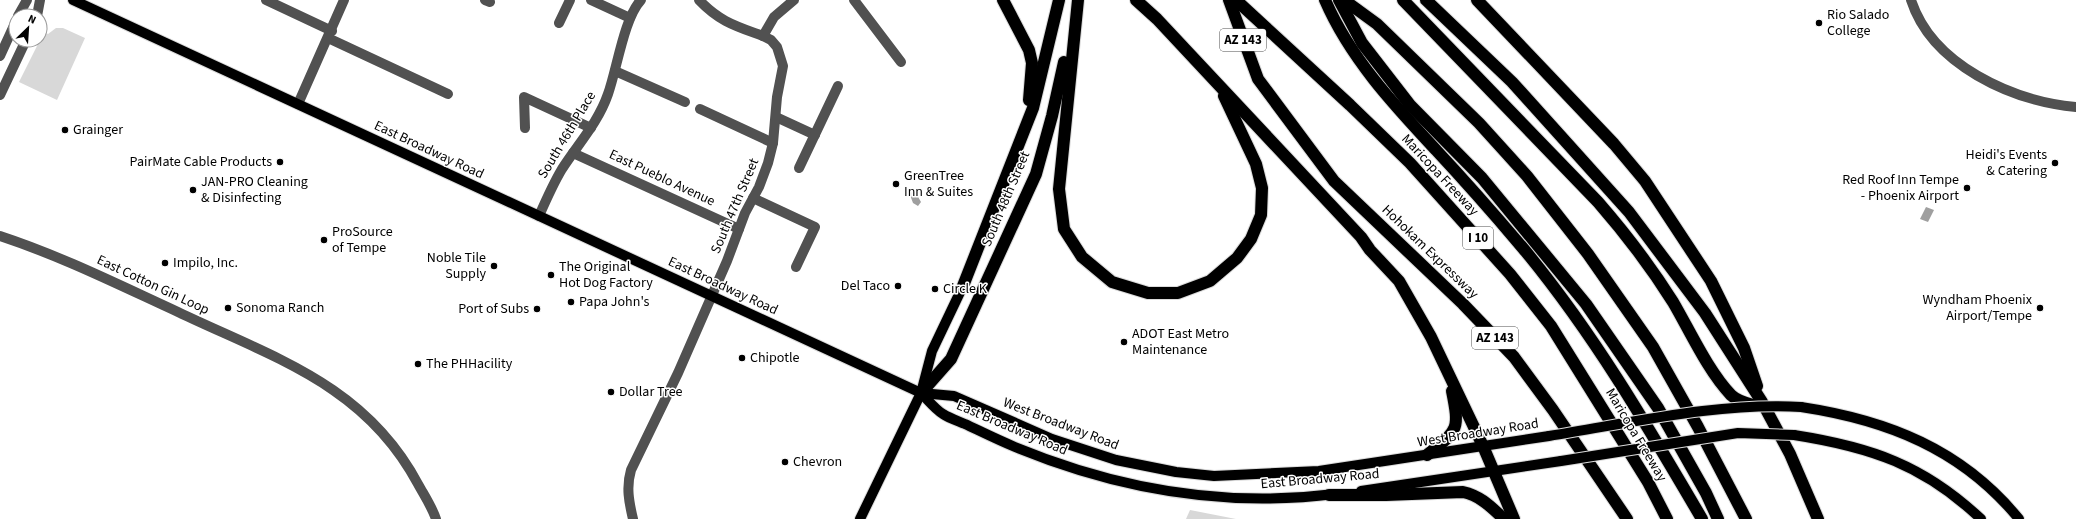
<svg xmlns="http://www.w3.org/2000/svg" width="2076" height="519" font-family="'Source Sans 3',sans-serif">
  <style>
    .green { fill: #d8d8d8 }
    .water { fill: #9f9f9f }
    .lines { fill: none; stroke-linecap: round; stroke-linejoin: round }
    .major-casing { stroke: #dbdbdb; stroke-width: 12 }
    .highway-casing { stroke: #dbdbdb; stroke-width: 14 }
    .minor { stroke: #515151; stroke-width: 10 }
    .major { stroke: #000; stroke-width: 10 }
    .highway { stroke: #000; stroke-width: 12 }
    .major-bridge-casing { stroke: #dbdbdb; stroke-width: 12; stroke-linecap: butt }
    .major-bridge { stroke: #000; stroke-width: 10 }
    .poi-dot { fill: #000; stroke: #fff; stroke-width: 1.5 }
    .labels { text-anchor: middle; dominant-baseline: central; stroke-width: 3; stroke-linejoin: round; paint-order: stroke }
    .shield { fill: #fff; stroke: #4c4c4c; stroke-width: 1 }
    .shield-label { font-size: 13px; font-weight: bold; fill: #000 }
    .poi-label { font-size: 14px; fill: #000; stroke: #fff; text-anchor: start }
    .street-label { font-size: 14px; fill: #000; stroke: #fff }
  </style>
  <rect width="100%" height="100%" fill="#fff"/>
  <!-- green -->
  <g class="green">
    <polygon points="56,28 63,28 85,38 57,100 19,82 44,32 48,34"/>
    <polygon points="1190,510 1236,519 1186,519"/>
  </g>
  <!-- water -->
  <g class="water">
    <polygon points="914,189 918,191 917,195 921,202 918,206 913,203 910,195"/>
    <polygon points="1926,207 1934,210 1928,222 1920,219"/>
  </g>
  <g class="lines">
    <defs>
      <g id="major">
        <path d="M 73,0 L 921,393 C 928,400 935,409 943,414 C 949,418 958,421 965,424 C 982,432 998,440 1015,447 C 1117,489 1224,508 1335,494"/>
        <polyline points="921,393 954,396 1052,439 1116,460 1176,472 1214,476 1319,471 1549,436"/>
        <path d="M 1801,407 C 1887,420 1962,449 2019,519"/>
        <path d="M 1794,435 C 1871,447 1924,465 1981,519"/>
        <polyline points="1361,491 1561,461"/>
        <polyline points="860,519 921,393 932,351 963,286"/>
      </g>
      <g id="highway">
        <polyline points="1003,0 1029,50 1032,63 1029,100"/>
        <polyline points="1078,0 1059,189 1064,229 1082,257 1112,282 1148,293 1178,293 1210,281 1237,258 1251,239 1261,215 1262,188 1256,164 1224,96"/>
        <polyline points="1136,0 1157,19 1361,237 1370,250 1399,281 1431,337 1483,446 1514,519"/>
        <polyline points="1229,0 1258,79 1334,181 1463,304 1514,357 1553,410 1627,519"/>
        <polyline points="1236,0 1350,105 1410,163 1510,274 1551,326 1648,482 1667,519"/>
        <path d="M 1325,0 C 1350,58 1394,105 1436,150 C 1465,181 1494,214 1522,247 C 1592,331 1647,425 1702,519"/>
        <polyline points="1339,0 1362,43 1410,105 1482,178 1586,304 1658,408 1706,493 1718,519"/>
        <polyline points="1344,0 1377,24 1479,123 1527,176 1588,254 1653,347 1698,427 1746,519"/>
        <path d="M 1403,0 L 1598,202 C 1625,233 1651,267 1673,302 C 1690,331 1708,371 1731,395 C 1737,401 1745,403 1753,405"/>
        <polyline points="1426,0 1512,82 1629,212 1705,313 1762,402 1790,454 1818,519"/>
        <polyline points="1477,0 1614,144 1645,181 1711,281 1744,348 1757,386"/>
        <polyline points="963,286 1033,108 1059,0"/>
        <polyline points="921,393 951,359 1036,174 1052,116 1064,62"/>
        <path d="M 1427,455 C 1458,430 1460,431 1452,391"/>
        <path d="M 1329,495 L 1386,495 L 1463,492 C 1481,496 1491,507 1504,519"/>
      </g>
    </defs>
    <!-- major casing -->
    <use href="#major" class="major-casing"/>
    <!-- highway casing -->
    <use href="#highway" class="highway-casing"/>
    <!-- minor -->
    <g class="minor">
      <polyline points="266,0 332,31"/>
      <polyline points="485,0 490,2"/>
      <polyline points="591,0 630,18"/>
      <path d="M 699,0 C 720,22 736,26 763,36"/>
      <polyline points="854,0 901,62"/>
      <path d="M 1911,0 C 1932,65 2012,101 2076,107"/>
      <polyline points="18,16 27,0"/>
      <polyline points="37,16 40,0"/>
      <polyline points="559,23 570,0"/>
      <polyline points="328,38 448,94"/>
      <polyline points="0,56 16,21"/>
      <polyline points="615,71 685,102"/>
      <polyline points="0,95 26,40"/>
      <polyline points="298,104 344,0"/>
      <polyline points="700,109 773,143"/>
      <polyline points="776,117 815,135"/>
      <polyline points="525,128 524,97 591,128"/>
      <polyline points="573,153 739,229"/>
      <polyline points="799,168 838,86"/>
      <polyline points="753,198 815,227 796,267"/>
      <path d="M 539,216 C 546,200 553,184 562,169 C 578,144 598,123 608,94 C 617,69 624,18 641,0"/>
      <path d="M 0,236 C 61,256 119,285 178,312 C 272,357 365,384 418,484 C 424,495 432,507 436,519"/>
      <path d="M 633,519 C 629,502 626,487 631,470 L 678,373 L 727,261 L 745,213 L 759,187 L 768,163 L 773,143 L 777,97 L 783,66 L 777,47 L 771,40 L 763,36 L 774,17 L 794,0"/>
    </g>
    <!-- major -->
    <use href="#major" class="major"/>
    <!-- highway -->
    <use href="#highway" class="highway"/>
    <defs>
      <g id="major-bridge">
        <path d="M 1549,436 C 1631,423 1718,402 1801,407"/>
        <polyline points="1561,461 1738,433 1794,435"/>
      </g>
    </defs>
    <!-- major-bridge casing -->
    <use href="#major-bridge" class="major-bridge-casing"/>
    <!-- major-bridge -->
    <use href="#major-bridge" class="major-bridge"/>
  </g>
  <!-- markers -->
  <g class="poi-dot">
    <circle cx="1819" cy="23" r="4"/>
    <circle cx="65" cy="130" r="4"/>
    <circle cx="280" cy="162" r="4"/>
    <circle cx="2055" cy="163" r="4"/>
    <circle cx="896" cy="184" r="4"/>
    <circle cx="1967" cy="188" r="4"/>
    <circle cx="193" cy="190" r="4"/>
    <circle cx="324" cy="240" r="4"/>
    <circle cx="165" cy="263" r="4"/>
    <circle cx="494" cy="266" r="4"/>
    <circle cx="551" cy="275" r="4"/>
    <circle cx="898" cy="286" r="4"/>
    <circle cx="935" cy="289" r="4"/>
    <circle cx="571" cy="302" r="4"/>
    <circle cx="228" cy="308" r="4"/>
    <circle cx="2040" cy="308" r="4"/>
    <circle cx="537" cy="309" r="4"/>
    <circle cx="1124" cy="342" r="4"/>
    <circle cx="742" cy="358" r="4"/>
    <circle cx="418" cy="364" r="4"/>
    <circle cx="611" cy="392" r="4"/>
    <circle cx="785" cy="462" r="4"/>
  </g>
  <g class="labels">
    <!-- shield labels -->
    <g class="shield">
      <rect x="1220" y="29" width="46" height="22" rx="3"/>
      <rect x="1463" y="227" width="30" height="22" rx="3"/>
      <rect x="1472" y="327" width="46" height="22" rx="3"/>
    </g>
    <g class="shield-label">
      <text x="1243" y="40">AZ 143</text>
      <text x="1478" y="238">I 10</text>
      <text x="1495" y="338">AZ 143</text>
    </g>
    <!-- poi labels -->
    <g class="poi-label">
      <text x="1827" y="15">Rio Salado<tspan x="1827" dy="16">College</tspan></text>
      <text x="73" y="130">Grainger</text>
      <text x="2047" y="155" text-anchor="end">Heidi's Events<tspan x="2047" dy="16">&amp; Catering</tspan></text>
      <text x="272" y="162" text-anchor="end">PairMate Cable Products</text>
      <text x="904" y="176">GreenTree<tspan x="904" dy="16">Inn &amp; Suites</tspan></text>
      <text x="1959" y="180" text-anchor="end">Red Roof Inn Tempe<tspan x="1959" dy="16">- Phoenix Airport</tspan></text>
      <text x="201" y="182">JAN-PRO Cleaning<tspan x="201" dy="16">&amp; Disinfecting</tspan></text>
      <text x="332" y="232">ProSource<tspan x="332" dy="16">of Tempe</tspan></text>
      <text x="486" y="258" text-anchor="end">Noble Tile<tspan x="486" dy="16">Supply</tspan></text>
      <text x="173" y="263">Impilo, Inc.</text>
      <text x="559" y="267">The Original<tspan x="559" dy="16">Hot Dog Factory</tspan></text>
      <text x="890" y="286" text-anchor="end">Del Taco</text>
      <text x="943" y="289">Circle K</text>
      <text x="2032" y="300" text-anchor="end">Wyndham Phoenix<tspan x="2032" dy="16">Airport/Tempe</tspan></text>
      <text x="579" y="302">Papa John's</text>
      <text x="236" y="308">Sonoma Ranch</text>
      <text x="529" y="309" text-anchor="end">Port of Subs</text>
      <text x="1132" y="334">ADOT East Metro<tspan x="1132" dy="16">Maintenance</tspan></text>
      <text x="750" y="358">Chipotle</text>
      <text x="426" y="364">The PHHacility</text>
      <text x="619" y="392">Dollar Tree</text>
      <text x="793" y="462">Chevron</text>
    </g>
    <!-- street labels -->
    <g class="street-label">
      <text transform="translate(567 135) rotate(-59)">South 46th Place</text>
      <text transform="translate(429 150) rotate(25)">East Broadway Road</text>
      <text transform="translate(1440 175) rotate(47)">Maricopa Freeway</text>
      <text transform="translate(662 178) rotate(25)">East Pueblo Avenue</text>
      <text transform="translate(1006 199) rotate(-67)">South 48th Street</text>
      <text transform="translate(735 206) rotate(-67)">South 47th Street</text>
      <text transform="translate(1430 252) rotate(44)">Hohokam Expressway</text>
      <text transform="translate(153 285) rotate(25)">East Cotton Gin Loop</text>
      <text transform="translate(723 286) rotate(25)">East Broadway Road</text>
      <text transform="translate(1061 424) rotate(21)">West Broadway Road</text>
      <text transform="translate(1012 428) rotate(23)">East Broadway Road</text>
      <text transform="translate(1478 433) rotate(-9)">West Broadway Road</text>
      <text transform="translate(1636 435) rotate(59)">Maricopa Freeway</text>
      <text transform="translate(1320 479) rotate(-5)">East Broadway Road</text>
    </g>
  </g>
  <!-- north arrow -->
  <g transform="translate(28 28) rotate(25)"><circle r="19" fill="#ffffff" stroke="#999999"/>
  <path d="M0-3L7 15L0 10L-7 15Z" fill="#000000"/>
  <text y="-6" font-size="11" font-weight="bold" text-anchor="middle" fill="#000000">N</text>
  </g>
</svg>
